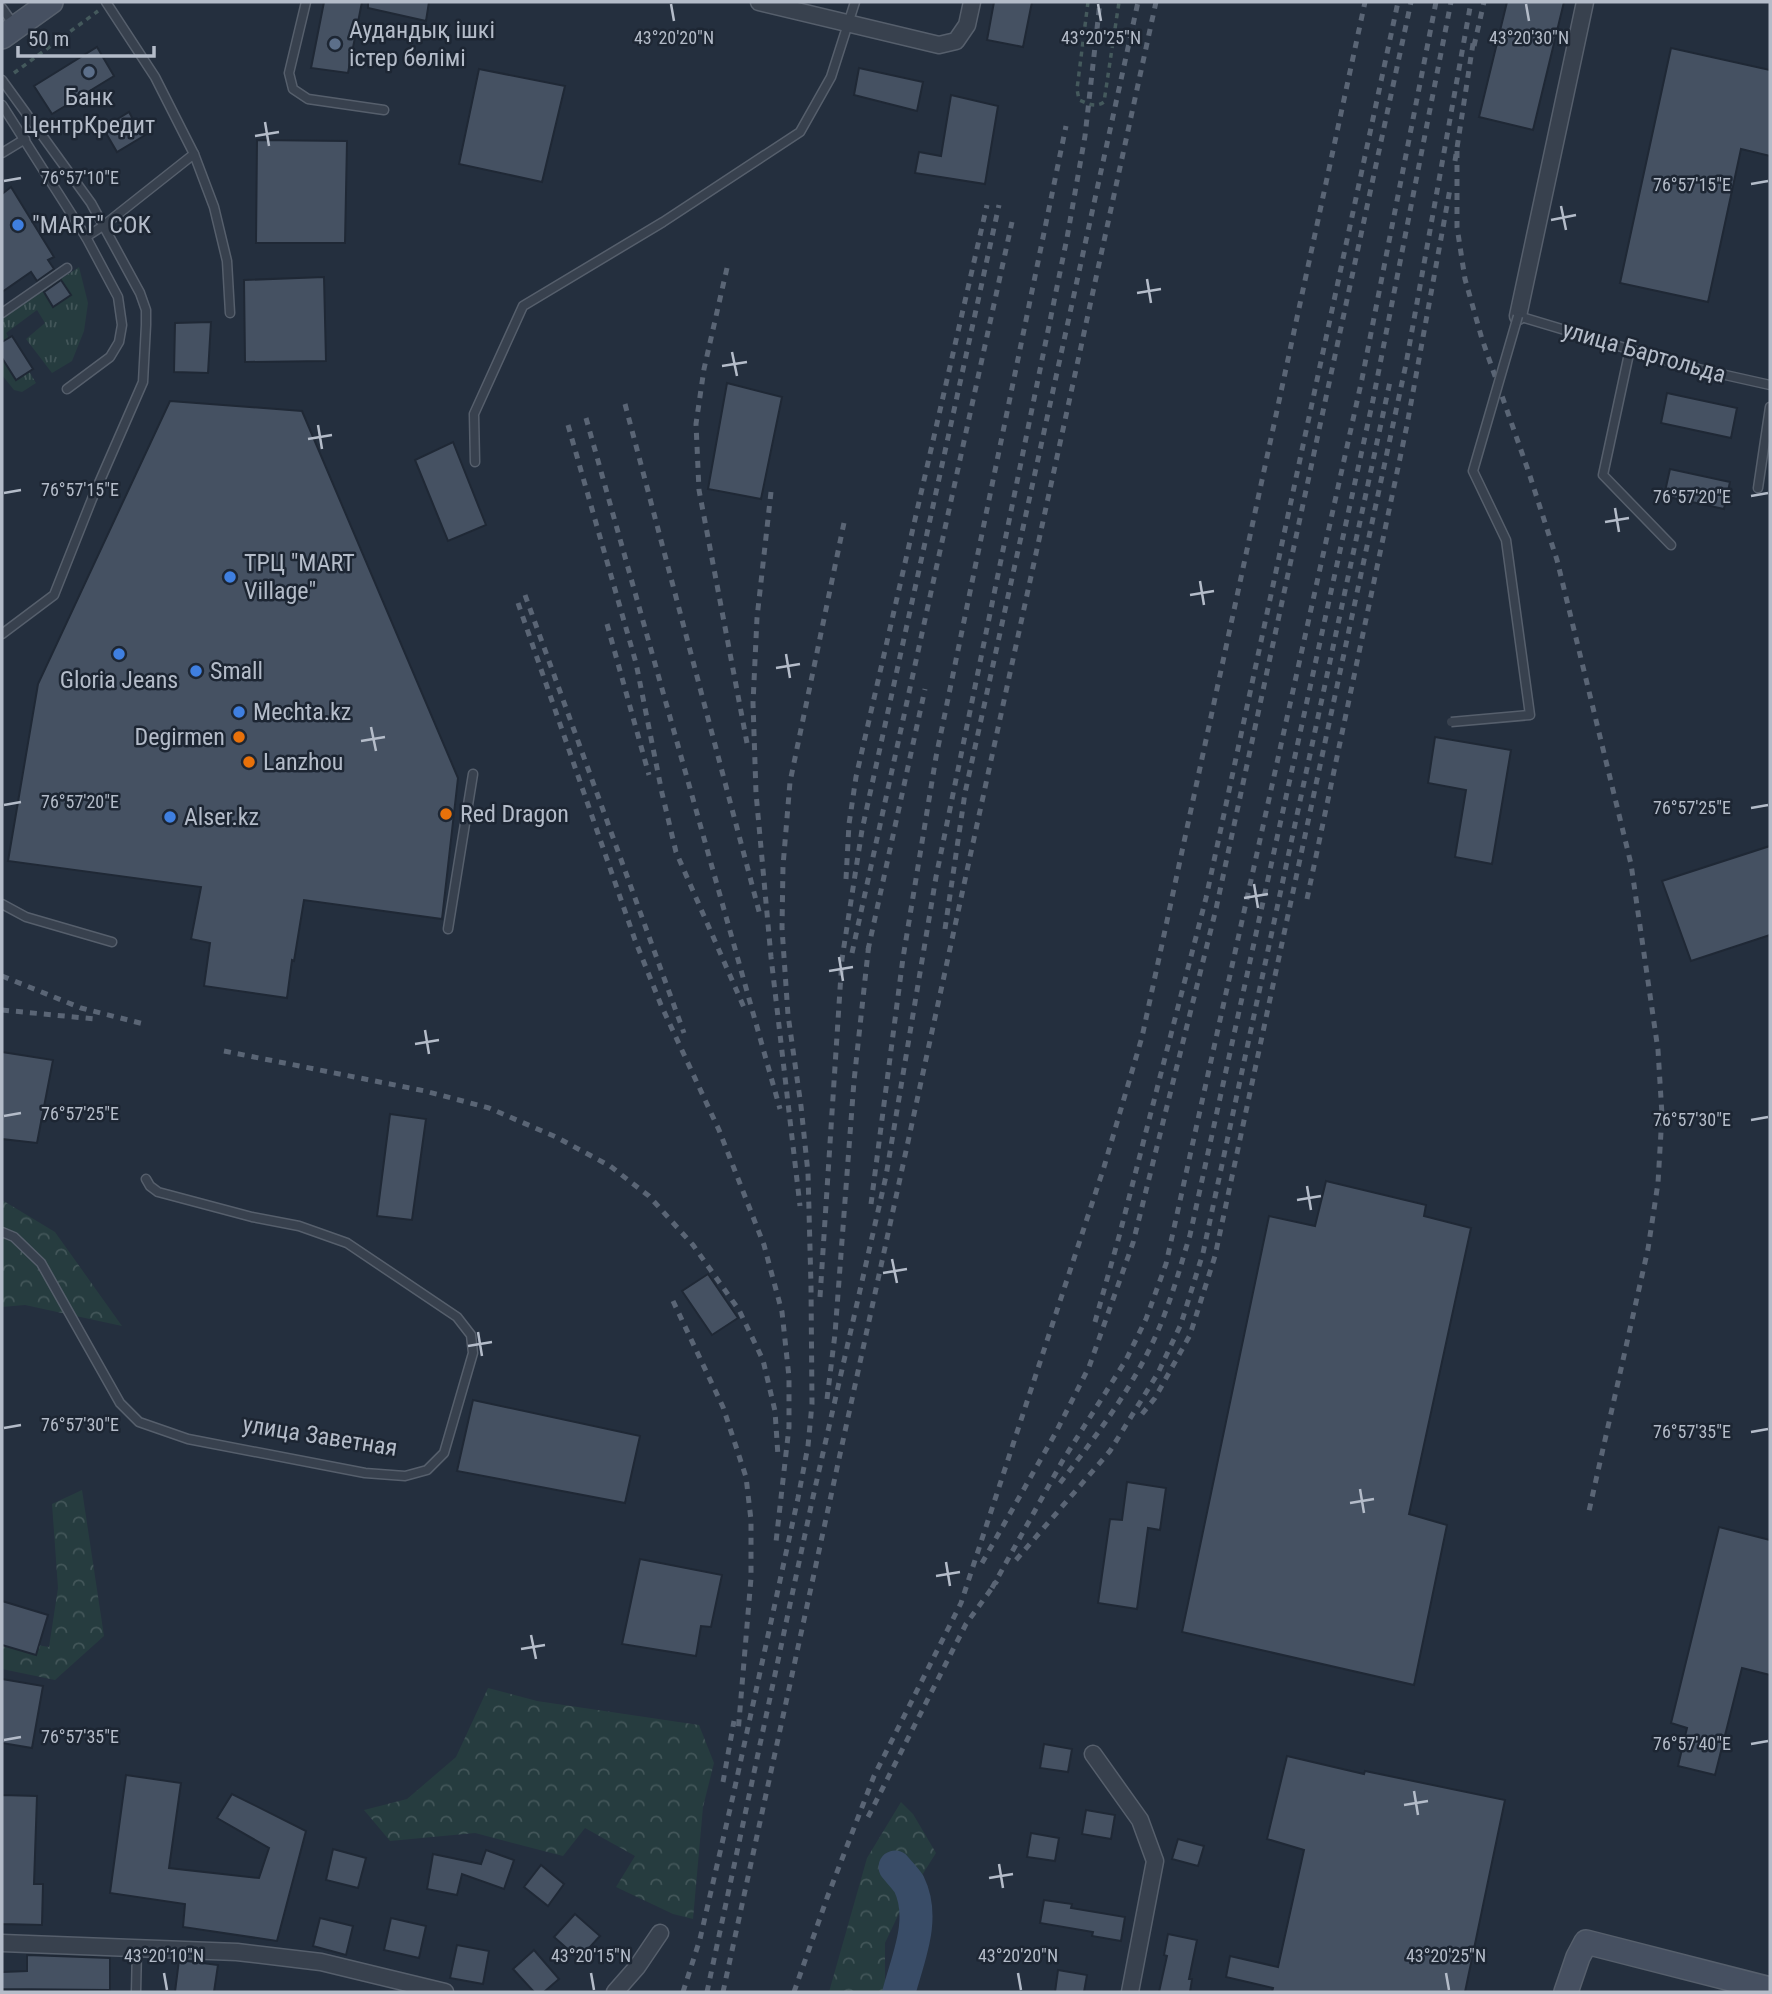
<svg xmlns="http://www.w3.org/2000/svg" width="1772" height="1994" font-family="'Roboto Condensed',sans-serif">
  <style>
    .grass { fill: url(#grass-tufts) }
    .forest { fill: url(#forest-crowns) }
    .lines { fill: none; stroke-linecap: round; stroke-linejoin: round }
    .river { stroke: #394c67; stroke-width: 33 }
    .building { fill: #455162; stroke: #1f2835; stroke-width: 2 }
    .lane-casing { stroke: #565f6c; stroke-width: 11 }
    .street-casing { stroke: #565f6c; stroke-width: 19 }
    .secondary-casing { stroke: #565f6c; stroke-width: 26 }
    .path { stroke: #44595c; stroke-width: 3.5; stroke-dasharray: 5 5; stroke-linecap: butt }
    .lane { stroke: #38414e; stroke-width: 8 }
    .street { stroke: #38414e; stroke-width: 16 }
    .secondary { stroke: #465061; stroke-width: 23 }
    .rail { stroke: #5a6575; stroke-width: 5; stroke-dasharray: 7 7; stroke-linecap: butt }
    .lane-bridge-casing { stroke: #565f6c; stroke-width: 11; stroke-linecap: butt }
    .lane-bridge { stroke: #38414e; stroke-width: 8 }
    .ticks { fill: none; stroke: #b4bcc9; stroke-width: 2.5 }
    .service-dot { fill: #5c6f8a; stroke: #1d2633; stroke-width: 2.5 }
    .shop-dot { fill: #3f7fe0; stroke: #1d2633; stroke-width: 2.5 }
    .food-dot { fill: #e8710a; stroke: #1d2633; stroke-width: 2.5 }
    .labels { text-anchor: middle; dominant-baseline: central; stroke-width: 5; stroke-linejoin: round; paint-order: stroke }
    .poi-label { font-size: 24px; fill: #b4bcc9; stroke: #1d2633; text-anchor: start }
    .street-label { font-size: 24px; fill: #b4bcc9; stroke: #1d2633 }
    .ticks-label { font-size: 18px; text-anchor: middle; fill: #b4bcc9; stroke: #1d2633; stroke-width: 5; stroke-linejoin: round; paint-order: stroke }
  </style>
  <defs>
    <pattern id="grass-tufts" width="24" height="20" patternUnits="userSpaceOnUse" patternTransform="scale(1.75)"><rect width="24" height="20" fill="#263c3f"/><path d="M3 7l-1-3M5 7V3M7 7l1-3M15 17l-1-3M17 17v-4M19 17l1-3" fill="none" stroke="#435659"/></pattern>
    <pattern id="forest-crowns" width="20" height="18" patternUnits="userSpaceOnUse" patternTransform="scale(1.75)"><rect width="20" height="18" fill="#263c3f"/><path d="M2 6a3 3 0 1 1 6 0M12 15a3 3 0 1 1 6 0" fill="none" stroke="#435659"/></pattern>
  </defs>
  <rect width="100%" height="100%" fill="#242f3e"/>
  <!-- grass -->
  <polygon class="grass" points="79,267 88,303 84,331 72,361 52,373 26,339 45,323 37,310 6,333 36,383 22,392 14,390 2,375 2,318"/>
  <!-- forest -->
  <g class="forest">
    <polygon points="2,1200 55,1232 122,1326 25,1305 2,1307"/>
    <polygon points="82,1490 104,1636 55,1680 2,1669 2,1639 49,1647 58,1588 52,1504"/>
    <polygon points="488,1688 537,1701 699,1725 714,1763 703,1807 693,1919 673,1914 616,1887 635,1856 585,1828 563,1856 475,1833 390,1841 364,1810 407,1799 456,1757"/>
    <polygon points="901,1802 913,1814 936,1853 902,1907 885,1943 885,1992 829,1992 867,1858"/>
  </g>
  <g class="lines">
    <!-- river -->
    <path class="river" d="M 895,1867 C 899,1872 905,1878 909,1884 C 926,1919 908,1958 899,1992"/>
  </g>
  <!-- building -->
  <g class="building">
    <polygon points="324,2 362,2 348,73 311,68"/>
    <polygon points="368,2 429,2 426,21 368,8"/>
    <polygon points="994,2 1032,2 1023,47 987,40"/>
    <polygon points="1507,2 1564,2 1533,130 1479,117"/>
    <polygon points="97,47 114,76 52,114 34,86"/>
    <polygon points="1671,48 1770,70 1770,156 1741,149 1708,302 1620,283"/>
    <polygon points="859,68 923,82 917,111 854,95"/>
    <polygon points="479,69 565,86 542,182 459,164"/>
    <polygon points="951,95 998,106 985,184 915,173 919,152 941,156"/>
    <polygon points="129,112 135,123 139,120 147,134 117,152 103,128"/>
    <polygon points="257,140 347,141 345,243 256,243"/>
    <polygon points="11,187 54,257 48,260 54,269 37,281 31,272 2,292 2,194"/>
    <polygon points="324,277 326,361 245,362 244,280"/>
    <polygon points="61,280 71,295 53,307 44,292"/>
    <polygon points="211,322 208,373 174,372 175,323"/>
    <polygon points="12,336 33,369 16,380 2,358 2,342"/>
    <polygon points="727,383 782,397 761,499 708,489"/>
    <polygon points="1667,393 1737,408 1731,438 1661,423"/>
    <polygon points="170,401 302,411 458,778 442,919 304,900 294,961 292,960 287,998 204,986 210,943 191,939 201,887 8,861 38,684"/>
    <polygon points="453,442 486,525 448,541 415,460"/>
    <polygon points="1670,469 1730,482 1724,509 1664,496"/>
    <polygon points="1435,737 1511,750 1492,864 1455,857 1466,790 1428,783"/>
    <polygon points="1770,846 1770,935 1691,961 1662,881"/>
    <polygon points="2,1052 53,1060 37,1143 2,1139"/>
    <polygon points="390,1114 426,1119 412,1220 377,1216"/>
    <polygon points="1326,1181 1426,1205 1424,1216 1471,1228 1409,1514 1447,1525 1414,1685 1182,1632 1269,1216 1315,1226"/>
    <polygon points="708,1274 738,1318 712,1335 682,1291"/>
    <polygon points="473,1400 640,1436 625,1503 457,1471"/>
    <polygon points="1127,1482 1166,1488 1160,1530 1148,1528 1137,1609 1098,1603 1110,1519 1122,1520"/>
    <polygon points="1719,1527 1770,1540 1770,1675 1742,1668 1715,1775 1678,1766 1687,1728 1671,1723"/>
    <polygon points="640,1559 722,1575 711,1627 701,1626 696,1656 622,1644"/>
    <polygon points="2,1601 48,1615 36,1655 2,1645"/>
    <polygon points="2,1679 43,1686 32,1748 2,1743"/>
    <polygon points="1044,1744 1072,1749 1068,1772 1040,1768"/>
    <polygon points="1287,1756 1364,1774 1365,1771 1505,1800 1465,1992 1272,1992 1273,1988 1226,1977 1230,1956 1278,1967 1304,1850 1267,1839"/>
    <polygon points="126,1775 181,1783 169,1868 259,1878 269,1848 217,1818 232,1794 306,1831 277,1941 183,1927 185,1904 110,1893"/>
    <polygon points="2,1795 37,1796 34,1884 43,1884 42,1925 2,1924"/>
    <polygon points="1086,1810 1115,1815 1111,1839 1082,1834"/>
    <polygon points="1031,1833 1059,1838 1055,1861 1027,1857"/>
    <polygon points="1178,1839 1204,1846 1198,1866 1172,1859"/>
    <polygon points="333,1849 366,1858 358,1888 326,1880"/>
    <polygon points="486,1850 514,1860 504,1889 462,1874 457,1895 427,1889 433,1854 481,1864"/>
    <polygon points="541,1865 564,1884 548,1906 524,1887"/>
    <polygon points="1044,1900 1072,1904 1071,1908 1125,1917 1121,1941 1092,1936 1093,1932 1040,1923"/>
    <polygon points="575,1914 600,1936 579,1959 554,1937"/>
    <polygon points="320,1918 353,1926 346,1955 313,1946"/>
    <polygon points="391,1918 426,1926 419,1958 384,1950"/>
    <polygon points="1168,1934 1197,1940 1189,1979 1192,1979 1190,1992 1159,1992 1167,1956 1164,1955"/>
    <polygon points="457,1945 489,1951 483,1984 450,1978"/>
    <polygon points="534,1950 559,1979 544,1992 534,1992 513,1969"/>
    <polygon points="27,1955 110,1958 110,1990 2,1989 2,1972 27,1971"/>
    <polygon points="179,1960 218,1965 214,1992 175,1992"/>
    <polygon points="1058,1970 1087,1975 1084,1992 1055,1992"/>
  </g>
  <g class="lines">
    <defs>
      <g id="lane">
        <polyline points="106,2 155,77 194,154 214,207 227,261 230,313"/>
        <polyline points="306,2 289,73 293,89 308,99 384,110"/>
        <polyline points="2,8 14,25"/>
        <polyline points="2,80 91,203 140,293 146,310 146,325 143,382 92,499 54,595 2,634"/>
        <polyline points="2,105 86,237 118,297 122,325 119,342 110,357 67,389"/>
        <polyline points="2,153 25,139"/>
        <polyline points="86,237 103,226 194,154"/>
        <polyline points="2,313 67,268"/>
        <polyline points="1518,316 1685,366 1770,385"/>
        <polyline points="1630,349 1603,475 1671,545"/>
        <polyline points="475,462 474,414 523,306 663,222 800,132 831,77 855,2"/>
        <polyline points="1758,488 1770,407"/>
        <polyline points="2,904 26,917 112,942"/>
        <polyline points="448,929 473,774"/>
        <polyline points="2,1232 14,1237 41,1263 120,1403 139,1422 188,1439 365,1473 405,1476 427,1470 444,1453 473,1353 471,1335 457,1317 347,1243 299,1226 252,1217 158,1192 150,1186 146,1179"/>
        <polyline points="136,1992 137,1948"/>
      </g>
      <g id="street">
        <polyline points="759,2 939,45 956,41 967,25 972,2"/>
        <polyline points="1518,316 1585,2"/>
        <polyline points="1093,1754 1140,1820 1155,1861 1130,1992"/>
        <polyline points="2,1943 237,1952 321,1962 445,1992"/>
        <polyline points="615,1992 637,1967 660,1933"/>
      </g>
      <g id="secondary">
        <polyline points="2,37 51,2"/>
        <polyline points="1566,1992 1578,1957 1586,1942 1770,1989"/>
      </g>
    </defs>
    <!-- lane casing -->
    <use href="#lane" class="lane-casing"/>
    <!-- street casing -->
    <use href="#street" class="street-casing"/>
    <!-- secondary casing -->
    <use href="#secondary" class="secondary-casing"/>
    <!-- path -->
    <g class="path">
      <path d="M 1088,2 L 1077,89 L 1079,100 C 1089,104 1095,108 1104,102 L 1119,2"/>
      <polyline points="14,73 98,11"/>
    </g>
    <!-- lane -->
    <use href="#lane" class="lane"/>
    <!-- street -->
    <use href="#street" class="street"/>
    <!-- secondary -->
    <use href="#secondary" class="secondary"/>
    <!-- rail -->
    <g class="rail">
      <polyline points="1474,46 1484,2"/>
      <polyline points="1457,151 1457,227 1465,279 1482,339 1529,473 1557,560 1631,864 1658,1050 1662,1115 1658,1183 1648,1249 1589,1511"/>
      <polyline points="1455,161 1474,37"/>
      <polyline points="727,268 704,369 696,424 699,490 747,743"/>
      <polyline points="625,404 760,915"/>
      <polyline points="586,418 780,1109"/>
      <polyline points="568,425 636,663 662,793 676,852 746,1012"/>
      <polyline points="771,492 757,618 753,703 756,793 771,957 800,1206"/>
      <polyline points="525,595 684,1033"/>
      <polyline points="518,603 635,940 661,1005 719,1130 764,1245 782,1312 789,1377 789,1427 776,1542"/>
      <polyline points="607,624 649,775"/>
      <polyline points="846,879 849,824 856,777 987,205"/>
      <polyline points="1307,899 1407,425 1450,189"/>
      <polyline points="945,929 965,793 1138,2"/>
      <polyline points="868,950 925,689"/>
      <polyline points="852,953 1012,222"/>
      <polyline points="2,976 81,1008 144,1024"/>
      <polyline points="2,1010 95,1019"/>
      <polyline points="224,1051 425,1091 489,1108 556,1137 610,1166 649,1196 693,1245 739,1310 763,1360 775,1411 778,1456"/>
      <polyline points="871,1204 903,958 936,757 1066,126"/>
      <polyline points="820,1297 842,959 862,830 999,205"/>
      <polyline points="673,1301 723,1407 746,1477 751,1520 751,1578 738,1733"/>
      <polyline points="1095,1322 1120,1233 1206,898 1398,2"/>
      <polyline points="827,1399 835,1334 854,1081 869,943"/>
      <polyline points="1142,1414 1155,1398 1190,1335 1215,1256 1406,364 1471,2"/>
      <path d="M 1060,1483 C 1100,1431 1142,1376 1165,1313 C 1175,1287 1182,1261 1190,1235 L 1373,400 L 1451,2"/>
      <polyline points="1016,1560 1110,1451 1158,1373 1181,1324 1203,1253 1391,377"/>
      <polyline points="982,1563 1055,1434 1089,1367 1133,1243 1216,909 1411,2"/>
      <polyline points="992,1588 1063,1460 1126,1360 1146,1319 1166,1264 1362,379 1436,2"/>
      <polyline points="723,1782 734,1721"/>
      <polyline points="868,1817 966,1624 997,1581"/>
      <polyline points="683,1992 700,1939 733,1796 798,1498 808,1446 812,1404 811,1286 808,1173 801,1106 788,1015 782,928 783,866 790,782 845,518"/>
      <polyline points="707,1992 813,1497 886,1176 936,877 1067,238 1085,136 1100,2"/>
      <polyline points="723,1992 1156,2"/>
      <polyline points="794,1992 827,1898 874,1776 961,1603 1104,1167 1142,1037 1365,2"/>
    </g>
    <defs>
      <polyline id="lane-bridge" points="1451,722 1530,715 1506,540 1473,471 1518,316"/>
    </defs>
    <!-- lane-bridge casing -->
    <use href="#lane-bridge" class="lane-bridge-casing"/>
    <!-- lane-bridge -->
    <use href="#lane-bridge" class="lane-bridge"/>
  </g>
  <!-- ticks -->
  <path class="ticks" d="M 671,4 L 674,21M 1098,4 L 1101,21M 1526,4 L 1529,21M 265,122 L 269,146M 255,136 L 279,132M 4,181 L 21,178M 1751,184 L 1768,181M 1561,206 L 1566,230M 1551,220 L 1576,215M 1147,279 L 1151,303M 1137,293 L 1161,289M 732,352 L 737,376M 722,366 L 747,362M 318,425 L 322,449M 308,439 L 332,435M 4,493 L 21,490M 1751,496 L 1768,493M 1615,508 L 1619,532M 1605,522 L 1629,518M 1200,581 L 1204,605M 1190,595 L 1214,591M 786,654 L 790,678M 776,668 L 800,664M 371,727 L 376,751M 361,741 L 385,737M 4,805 L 21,802M 1751,808 L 1768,805M 1254,884 L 1258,908M 1244,898 L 1268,894M 839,957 L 843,981M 829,971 L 853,967M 425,1030 L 429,1054M 415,1044 L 439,1040M 4,1116 L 21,1113M 1751,1120 L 1768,1117M 1307,1186 L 1311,1210M 1297,1200 L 1321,1196M 892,1259 L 897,1283M 883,1273 L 907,1269M 478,1332 L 482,1356M 468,1346 L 492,1342M 4,1428 L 21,1425M 1751,1432 L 1768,1429M 1360,1489 L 1364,1513M 1350,1503 L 1374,1499M 946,1562 L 950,1586M 936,1576 L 960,1572M 531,1635 L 536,1659M 521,1649 L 545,1645M 4,1740 L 21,1737M 1751,1744 L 1768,1741M 1414,1791 L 1418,1815M 1404,1805 L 1428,1801M 999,1864 L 1003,1888M 989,1878 L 1013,1874M 164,1973 L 167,1990M 591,1973 L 594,1990M 1018,1973 L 1021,1990M 1446,1973 L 1449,1990"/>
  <!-- markers -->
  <g class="service-dot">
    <circle cx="335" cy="44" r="7"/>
    <circle cx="89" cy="72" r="7"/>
  </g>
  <g class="shop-dot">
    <circle cx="18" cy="225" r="7"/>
    <circle cx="230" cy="577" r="7"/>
    <circle cx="119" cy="654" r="7"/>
    <circle cx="196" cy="671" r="7"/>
    <circle cx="239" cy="712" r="7"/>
    <circle cx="170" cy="817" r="7"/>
  </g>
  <g class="food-dot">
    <circle cx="239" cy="737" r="7"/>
    <circle cx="249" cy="762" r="7"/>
    <circle cx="446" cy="814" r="7"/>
  </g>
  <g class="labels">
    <!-- poi labels -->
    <g class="poi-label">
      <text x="349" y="30">Аудандық ішкі<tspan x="349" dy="28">істер бөлімі</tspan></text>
      <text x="89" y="97" text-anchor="middle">Банк<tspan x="89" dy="28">ЦентрКредит</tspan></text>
      <text x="32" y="225">"MART" СОК</text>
      <text x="244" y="563">ТРЦ "MART<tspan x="244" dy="28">Village"</tspan></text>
      <text x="210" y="671">Small</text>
      <text x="119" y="680" text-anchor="middle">Gloria Jeans</text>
      <text x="253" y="712">Mechta.kz</text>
      <text x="225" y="737" text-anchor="end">Degirmen</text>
      <text x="263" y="762">Lanzhou</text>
      <text x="460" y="814">Red Dragon</text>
      <text x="184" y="817">Alser.kz</text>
    </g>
    <!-- street labels -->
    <g class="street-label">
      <text transform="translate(1644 352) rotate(16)">улица Бартольда</text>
      <text transform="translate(320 1436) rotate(9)">улица Заветная</text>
    </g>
  </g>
  <g class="ticks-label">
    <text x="674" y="44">43°20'20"N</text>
    <text x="1101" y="44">43°20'25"N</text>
    <text x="1529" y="44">43°20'30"N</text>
    <text x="80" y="184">76°57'10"E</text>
    <text x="1692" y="191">76°57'15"E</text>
    <text x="80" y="496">76°57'15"E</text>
    <text x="1692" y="503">76°57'20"E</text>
    <text x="80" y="808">76°57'20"E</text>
    <text x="1692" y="814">76°57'25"E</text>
    <text x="80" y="1120">76°57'25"E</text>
    <text x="1692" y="1126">76°57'30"E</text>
    <text x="80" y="1431">76°57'30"E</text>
    <text x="1692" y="1438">76°57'35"E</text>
    <text x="80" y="1743">76°57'35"E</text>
    <text x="1692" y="1750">76°57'40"E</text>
    <text x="164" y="1962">43°20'10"N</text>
    <text x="591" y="1962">43°20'15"N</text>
    <text x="1018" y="1962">43°20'20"N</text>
    <text x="1446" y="1962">43°20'25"N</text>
  </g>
  <!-- border -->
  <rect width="1772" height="1994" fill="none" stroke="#b4bcc9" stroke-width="7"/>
  <!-- scale -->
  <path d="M18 46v10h136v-10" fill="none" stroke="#b4bcc9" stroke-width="3.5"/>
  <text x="28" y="46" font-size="21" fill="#b4bcc9" stroke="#1d2633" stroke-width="5" paint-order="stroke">50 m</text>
</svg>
